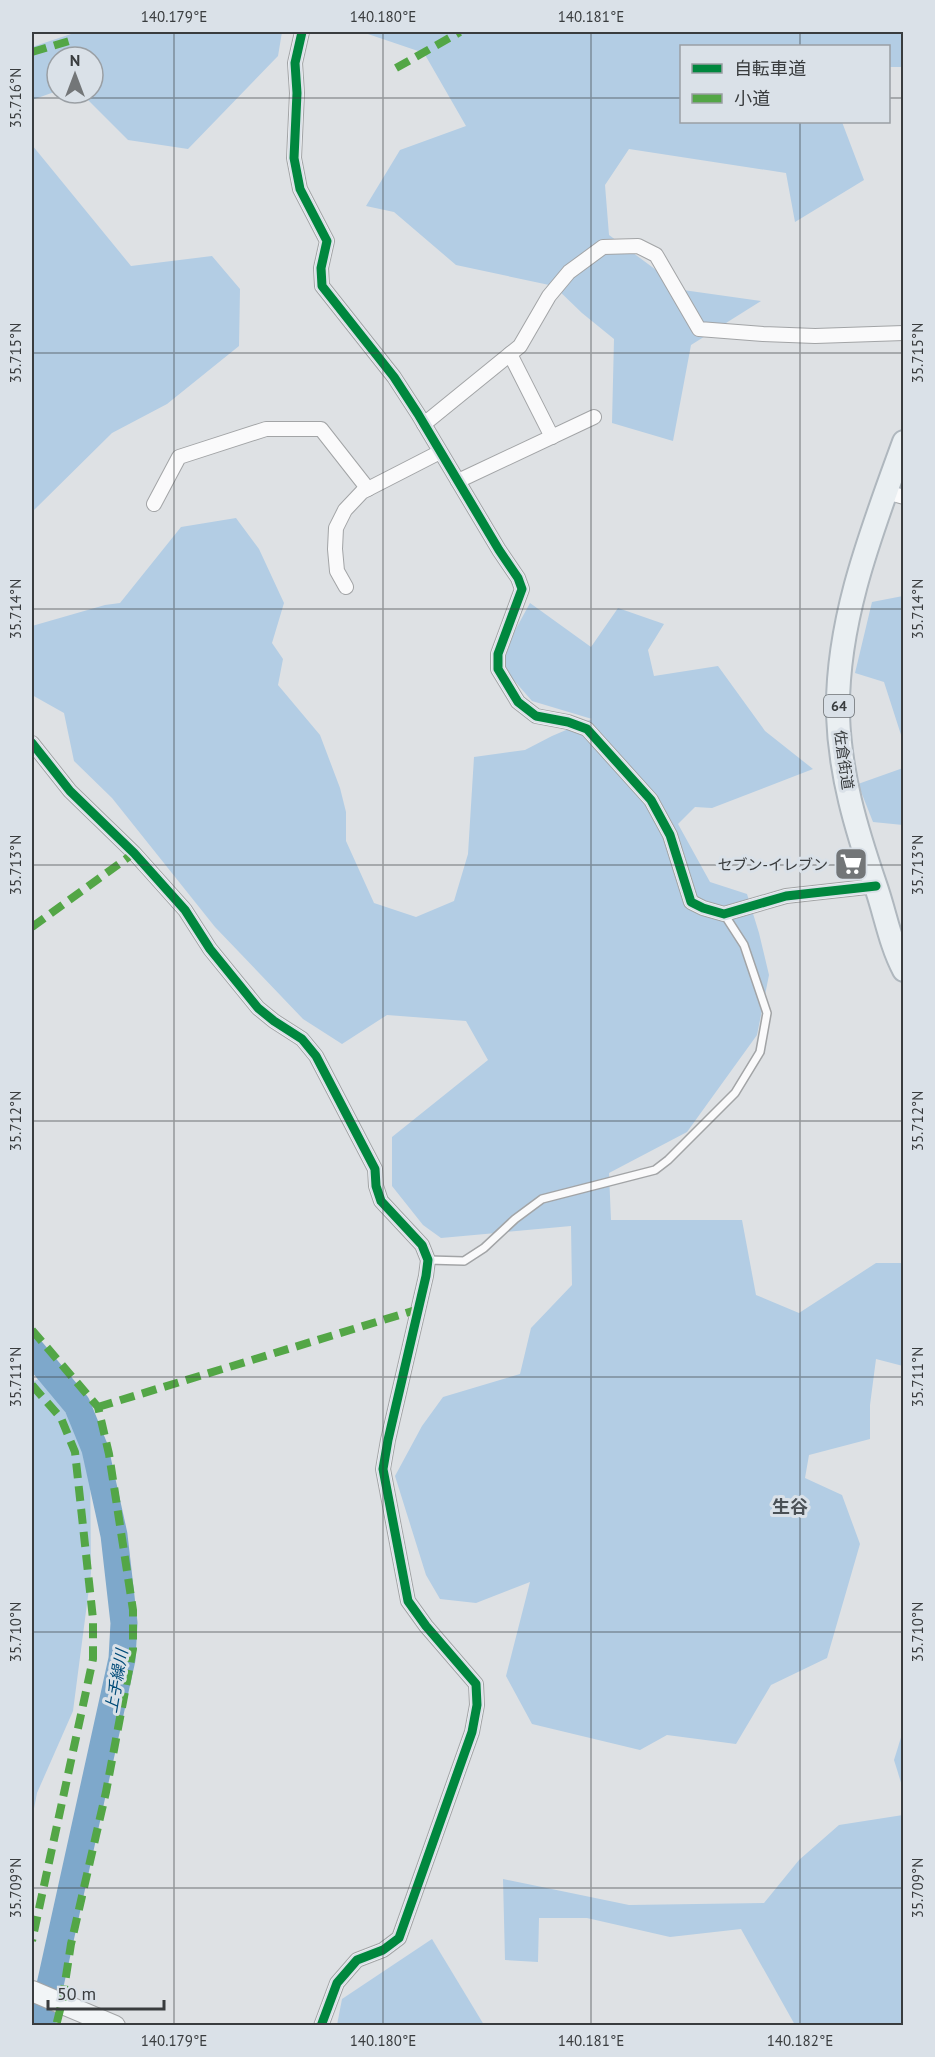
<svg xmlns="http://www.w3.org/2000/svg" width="935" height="2057" font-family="'PT Sans','Noto Sans JP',sans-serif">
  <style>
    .green { fill: #b3cde4 }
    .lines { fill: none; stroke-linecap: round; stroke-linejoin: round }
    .river { stroke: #7ea8cb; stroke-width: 27 }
    .lane-casing { stroke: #a2a4a6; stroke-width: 10 }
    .street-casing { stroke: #a2a4a6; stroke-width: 16 }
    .secondary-casing { stroke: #a2a4a6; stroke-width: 22 }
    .primary-casing { stroke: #afb7be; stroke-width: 26 }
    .lane { stroke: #fafafb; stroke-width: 7 }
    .street { stroke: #fafafb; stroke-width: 14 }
    .secondary { stroke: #f2f5f7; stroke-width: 20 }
    .primary { stroke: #eaeff2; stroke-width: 22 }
    .quiet { stroke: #53a646; stroke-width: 8; stroke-dasharray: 15 8; stroke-linecap: butt }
    .cycleway-casing { stroke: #dae1e8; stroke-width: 13 }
    .cycleway { stroke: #00873e; stroke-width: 9 }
    .ticks { fill: none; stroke: #393c3e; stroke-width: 1.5; stroke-opacity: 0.45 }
    .labels { text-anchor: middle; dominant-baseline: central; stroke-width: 6; stroke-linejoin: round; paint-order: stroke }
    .shield { fill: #dae1e8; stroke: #696e71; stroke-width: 1.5 }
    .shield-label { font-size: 14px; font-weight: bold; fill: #393c3e }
    .street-label { font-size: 15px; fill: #393c3e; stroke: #dae1e8 }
    .poi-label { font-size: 15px; fill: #393c3e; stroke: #dae1e8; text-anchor: end }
    .water-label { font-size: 16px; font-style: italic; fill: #004b78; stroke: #dae1e8 }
    .quarter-label { font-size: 18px; font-weight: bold; fill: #4a5055; stroke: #dae1e8 }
    .neatline { fill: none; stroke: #393c3e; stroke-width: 2 }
    .ticks-label { font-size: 15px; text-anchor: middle; fill: #393c3e }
  </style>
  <rect width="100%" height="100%" fill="#dee1e4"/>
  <!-- green -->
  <g class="green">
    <polygon points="77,32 282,32 278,56 188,149 128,140 81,93 93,93 93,57 57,57 57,91 32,100 32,47"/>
    <polygon points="362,32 903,32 903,67 889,67 888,46 682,46 682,122 842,122 864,180 795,222 786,173 629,149 605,185 609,235 683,290 761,301 691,345 673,441 612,423 614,339 582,313 554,286 456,265 394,212 366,206 400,150 466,126 424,53"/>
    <polygon points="32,145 131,266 212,256 240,289 239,346 167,404 112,433 32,512"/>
    <polygon points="236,518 259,549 284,603 272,643 283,659 278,685 320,735 340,788 346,812 346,841 374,903 416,917 454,901 468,854 474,757 525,750 552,736 592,719 532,701 504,669 507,645 530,603 591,647 618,608 664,624 648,650 654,676 718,666 765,731 813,769 712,808 695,807 678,824 710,882 747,894 759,933 769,975 757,1035 687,1132 609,1173 611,1220 742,1220 756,1295 799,1313 876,1263 903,1263 903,1366 876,1359 870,1405 870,1439 809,1455 805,1478 842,1495 860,1544 827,1658 771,1685 736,1744 667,1735 640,1750 532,1724 506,1676 530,1582 476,1603 440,1599 426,1575 395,1476 422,1426 443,1397 520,1374 531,1328 572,1285 571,1226 441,1238 423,1225 392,1186 392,1137 488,1060 466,1021 387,1015 342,1044 303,1019 215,927 112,798 74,761 64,713 32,695 32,626 105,605 120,603 181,527"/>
    <polygon points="903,596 903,741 884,682 855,673 872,602"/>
    <polygon points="903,768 903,825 873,822 858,784"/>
    <polygon points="43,1377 90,1451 91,1573 73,1711 37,1793 32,1819 32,1382"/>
    <polygon points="903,1731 904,1731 903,1789 894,1760"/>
    <polygon points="903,1815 903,2025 795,2025 741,1929 670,1937 587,1918 539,1918 538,1962 505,1960 503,1879 629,1905 764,1903 799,1860 839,1825"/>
    <polygon points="432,1939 484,2025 337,2025 342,1999"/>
  </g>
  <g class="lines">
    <!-- river -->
    <polyline class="river" points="32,1351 77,1405 95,1449 114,1535 124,1623 122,1659 41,2026"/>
    <defs>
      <polyline id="lane" points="428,1260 464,1261 484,1248 515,1219 542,1199 655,1170 668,1160 735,1093 760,1052 767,1013 744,945 724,914"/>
      <g id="street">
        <polyline points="302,32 295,63 297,93 294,158 300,189 327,241 321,268 322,286 394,377 418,414 499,550 518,578 522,589 498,654 498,669 518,702 536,716 568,722 587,729 651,800 670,835 691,902 703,908 724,914 786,896 876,886"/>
        <polyline points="510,354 552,437"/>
        <polyline points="424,424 520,346 549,296 569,272 603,247 638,246 656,255 699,329 763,334 815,336 904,333"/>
        <polyline points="458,481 594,417"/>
        <polyline points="886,492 904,497"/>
        <polyline points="154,504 179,457 266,429 321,429 368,489"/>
        <polyline points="346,587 337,571 335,549 336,528 345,510 362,492 440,452"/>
        <polyline points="32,743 70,791 134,853 185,910 210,949 258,1008 274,1021 302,1039 316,1056 375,1169 376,1186 381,1201 422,1245 428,1260 426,1276 388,1440 383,1469 408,1601 426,1626 476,1684 477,1705 472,1732 399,1938 383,1950 357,1960 337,1983 321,2026"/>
      </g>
      <polyline id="secondary" points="32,1991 115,2026"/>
      <path id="primary" d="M 904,442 C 872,530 836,621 838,715 C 840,775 856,828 875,884 C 885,912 890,944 904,970"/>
    </defs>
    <!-- lane casing -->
    <use href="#lane" class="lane-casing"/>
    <!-- street casing -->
    <use href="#street" class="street-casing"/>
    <!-- secondary casing -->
    <use href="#secondary" class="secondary-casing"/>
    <!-- primary casing -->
    <use href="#primary" class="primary-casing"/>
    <!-- lane -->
    <use href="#lane" class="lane"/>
    <!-- street -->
    <use href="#street" class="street"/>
    <!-- secondary -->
    <use href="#secondary" class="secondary"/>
    <!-- primary -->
    <use href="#primary" class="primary"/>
    <!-- quiet -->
    <g class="quiet">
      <polyline points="32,52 76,39"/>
      <polyline points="396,68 460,32"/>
      <polyline points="32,927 134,853"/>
      <polyline points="32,1330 98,1407 109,1454 133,1610 133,1649 106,1792 71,1944 62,2002 56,2026"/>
      <polyline points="32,1385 61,1418 75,1452 93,1619 93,1659 32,1941"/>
      <polyline points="98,1407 419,1309"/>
    </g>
    <defs>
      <g id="cycleway">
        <polyline points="302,32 295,63 297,93 294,158 300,189 327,241 321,268 322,286 394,377 418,414 499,550 518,578 522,589 498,654 498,669 518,702 536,716 568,722 587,729 651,800 670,835 691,902 703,908 724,914 786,896 876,886"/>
        <polyline points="32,743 70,791 134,853 185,910 210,949 258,1008 274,1021 302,1039 316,1056 375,1169 376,1186 381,1201 422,1245 428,1260 426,1276 388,1440 383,1469 408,1601 426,1626 476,1684 477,1705 472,1732 399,1938 383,1950 357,1960 337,1983 321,2026"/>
      </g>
    </defs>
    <!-- cycleway casing -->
    <use href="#cycleway" class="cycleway-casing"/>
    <!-- cycleway -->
    <use href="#cycleway" class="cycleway"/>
  </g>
  <!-- ticks -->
  <path class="ticks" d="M 174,32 L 174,2026M 383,32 L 383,2026M 591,32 L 591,2026M 800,32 L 800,46M 32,98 L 682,98M 888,98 L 904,98M 800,122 L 800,2026M 32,353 L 904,353M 32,609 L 904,609M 32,865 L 904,865M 32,1121 L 904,1121M 32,1377 L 904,1377M 32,1632 L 904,1632M 32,1888 L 904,1888"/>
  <!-- icons -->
  <defs>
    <symbol id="supermarket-square" viewBox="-11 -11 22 22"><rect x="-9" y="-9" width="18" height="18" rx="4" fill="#737678" stroke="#dae1e8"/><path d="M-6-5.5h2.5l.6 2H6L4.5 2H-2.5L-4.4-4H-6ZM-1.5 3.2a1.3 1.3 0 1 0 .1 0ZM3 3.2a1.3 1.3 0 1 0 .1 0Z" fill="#fff"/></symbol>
  </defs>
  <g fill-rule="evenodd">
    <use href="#supermarket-square" x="832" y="845" width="38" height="38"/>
  </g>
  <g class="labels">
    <!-- shield labels -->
    <rect class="shield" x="824" y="695" width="30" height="22" rx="4.5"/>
    <g class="shield-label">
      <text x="839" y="706">64</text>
    </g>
    <!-- street labels -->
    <g class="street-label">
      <text transform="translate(844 760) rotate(82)">佐倉街道</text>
    </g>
    <!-- poi labels -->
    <g class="poi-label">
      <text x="828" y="864">セブン-イレブン</text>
    </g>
    <!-- water labels -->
    <g class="water-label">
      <text transform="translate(116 1681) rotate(-80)">上手繰川</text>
    </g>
    <!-- quarter labels -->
    <g class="quarter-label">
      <text x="790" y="1506">生谷</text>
    </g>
  </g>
  <!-- border -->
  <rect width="935" height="2057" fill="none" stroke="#dae1e8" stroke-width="66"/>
  <!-- legend -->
  <rect x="680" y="45" width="210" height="78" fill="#dae1e8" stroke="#9a9fa4" stroke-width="1.5"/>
  <rect x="692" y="64" width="30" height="9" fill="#00873e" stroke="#9a9fa4" stroke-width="1.5"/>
  <text x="734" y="75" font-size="18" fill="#393c3e">自転車道</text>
  <rect x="692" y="94" width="30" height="9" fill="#53a646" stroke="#9a9fa4" stroke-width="1.5"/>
  <text x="734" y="105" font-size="18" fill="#393c3e">小道</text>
  <!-- north arrow -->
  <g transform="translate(75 75)"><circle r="28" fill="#dae1e8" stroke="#9a9fa4" stroke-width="1.5"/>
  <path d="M0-4.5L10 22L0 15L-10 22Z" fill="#737678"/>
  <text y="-9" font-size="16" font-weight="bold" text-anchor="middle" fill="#393c3e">N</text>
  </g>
  <!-- scale -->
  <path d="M48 2000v9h116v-9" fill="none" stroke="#393c3e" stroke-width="3"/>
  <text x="57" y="2000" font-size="18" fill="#393c3e" stroke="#dae1e8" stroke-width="4.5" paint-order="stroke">50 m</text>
  <rect x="33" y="33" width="869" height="1991" class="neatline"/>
  <g class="ticks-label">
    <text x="174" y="22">140.179°E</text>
    <text x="383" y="22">140.180°E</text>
    <text x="591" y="22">140.181°E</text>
    <text transform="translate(16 98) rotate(-90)" y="5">35.716°N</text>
    <text transform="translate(16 353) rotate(-90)" y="5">35.715°N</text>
    <text transform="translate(918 353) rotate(-90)" y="5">35.715°N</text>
    <text transform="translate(16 609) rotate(-90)" y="5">35.714°N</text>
    <text transform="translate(918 609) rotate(-90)" y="5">35.714°N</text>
    <text transform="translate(16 865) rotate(-90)" y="5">35.713°N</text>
    <text transform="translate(918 865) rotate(-90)" y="5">35.713°N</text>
    <text transform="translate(16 1121) rotate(-90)" y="5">35.712°N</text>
    <text transform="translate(918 1121) rotate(-90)" y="5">35.712°N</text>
    <text transform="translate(16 1377) rotate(-90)" y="5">35.711°N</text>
    <text transform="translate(918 1377) rotate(-90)" y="5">35.711°N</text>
    <text transform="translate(16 1632) rotate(-90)" y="5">35.710°N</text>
    <text transform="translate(918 1632) rotate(-90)" y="5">35.710°N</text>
    <text transform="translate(16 1888) rotate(-90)" y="5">35.709°N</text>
    <text transform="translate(918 1888) rotate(-90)" y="5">35.709°N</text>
    <text x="174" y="2046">140.179°E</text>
    <text x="383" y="2046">140.180°E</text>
    <text x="591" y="2046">140.181°E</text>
    <text x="800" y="2046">140.182°E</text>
  </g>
</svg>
